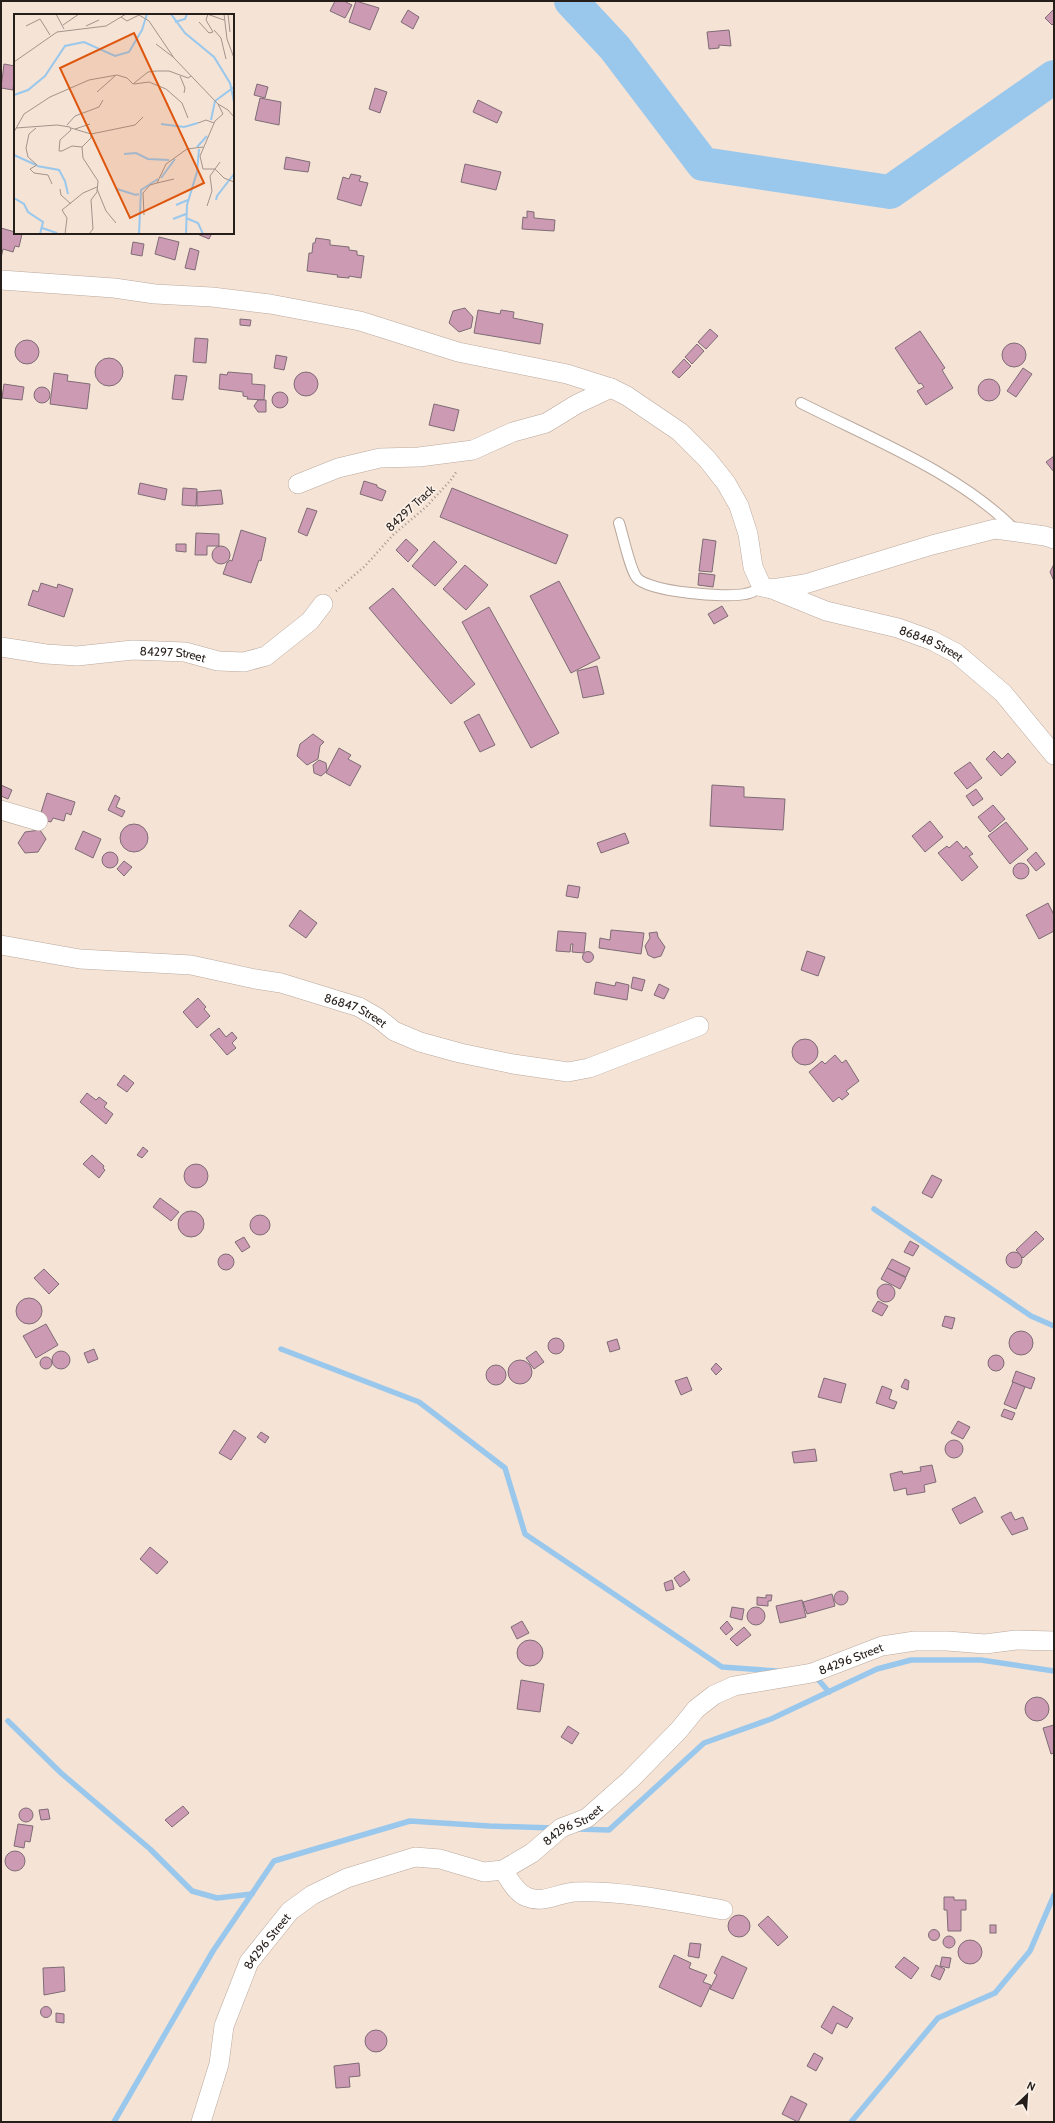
<svg xmlns="http://www.w3.org/2000/svg" width="1055" height="2123" font-family="Cabin,sans-serif">
  <style>
    .lines { fill: none; stroke-linecap: round; stroke-linejoin: round }
    .stream { stroke: #9ac8ec; stroke-width: 5.5 }
    .river { stroke: #9ac8ec; stroke-width: 34 }
    .building { fill: #cd9ab4; stroke: #7e6c75 }
    .service-casing { stroke: #baa99d; stroke-width: 12 }
    .minor-casing { stroke: #baa99d; stroke-width: 20 }
    .path { stroke: #a3968c; stroke-width: 2.5; stroke-dasharray: 1 3; stroke-linecap: butt }
    .service { stroke: #fff; stroke-width: 10 }
    .minor { stroke: #fff; stroke-width: 19 }
    .labels { text-anchor: middle; dominant-baseline: central; stroke-width: 3; stroke-linejoin: round; paint-order: stroke }
    .street-label { font-size: 12px; fill: #251e1a; stroke: #fdf2ea }
    .inset-river { fill: none; stroke: #9ac8ec; stroke-width: 2 }
    .inset-road { fill: none; stroke: #a2948b; stroke-width: 1 }
    .view { fill: #de560d; fill-opacity: 0.15; stroke: #de560d; stroke-width: 2 }
    .inset-edge { fill: none; stroke: #251e1a; stroke-width: 2 }
  </style>
  <rect width="100%" height="100%" fill="#f5e3d6"/>
  <g class="lines">
    <!-- stream -->
    <g class="stream">
      <polyline points="874,1209 1031,1316 1054,1326"/>
      <polyline points="281,1349 419,1402 505,1468 525,1534 722,1667 777,1671"/>
      <polyline points="815,1676 829,1692"/>
      <polyline points="8,1721 61,1773 150,1849 192,1891 217,1898 252,1894"/>
      <polyline points="578,1829 609,1830 704,1743 771,1719 877,1669 911,1660 981,1660 1054,1671"/>
      <polyline points="114,2122 213,1951 274,1861 410,1821 489,1826 553,1828"/>
      <polyline points="851,2122 938,2018 995,1993 1030,1951 1054,1895"/>
    </g>
    <!-- river -->
    <polyline class="river" points="571,1 615,48 703,164 890,192 1054,77"/>
  </g>
  <!-- building -->
  <g class="building">
    <polygon points="335,1 344,1 352,5 345,18 330,11"/>
    <polygon points="356,1 379,8 370,30 349,22"/>
    <polygon points="1054,9 1054,23 1052,25 1045,18"/>
    <polygon points="408,10 419,17 413,29 401,22"/>
    <polygon points="729,30 731,46 719,45 719,48 709,49 707,32"/>
    <polygon points="4,64 15,66 13,90 1,88"/>
    <polygon points="257,84 268,87 265,98 254,95"/>
    <polygon points="375,88 387,92 380,113 369,109"/>
    <polygon points="260,98 281,102 279,125 255,120"/>
    <polygon points="478,100 502,112 497,123 473,112"/>
    <polygon points="286,157 310,162 308,172 284,169"/>
    <polygon points="465,164 501,172 496,190 461,182"/>
    <polygon points="351,174 361,176 359,181 368,183 361,206 337,199 343,177 349,179"/>
    <polygon points="527,211 534,212 534,218 555,220 554,231 522,229 523,217 527,218"/>
    <polygon points="1,228 22,234 19,247 15,246 13,252 3,249 1,258"/>
    <polygon points="195,233 212,233 209,239"/>
    <polygon points="159,237 179,242 175,260 155,254"/>
    <polygon points="316,238 330,240 330,245 349,247 349,250 357,251 357,255 364,256 361,278 349,276 349,278 337,277 338,275 307,271 309,253 312,253 313,243 315,243"/>
    <polygon points="133,242 144,244 142,256 131,254"/>
    <polygon points="190,248 199,251 195,270 185,268"/>
    <polygon points="465,308 473,317 471,328 459,332 449,323 453,311"/>
    <polygon points="478,310 500,314 501,310 514,312 513,318 543,324 540,344 474,333"/>
    <polygon points="240,319 251,320 250,326 240,325"/>
    <polygon points="710,329 718,336 706,349 698,342"/>
    <polygon points="920,331 945,368 942,370 953,388 926,405 917,391 924,387 921,383 919,384 895,348"/>
    <polygon points="195,338 208,339 206,363 193,362"/>
    <circle cx="27" cy="352" r="12"/>
    <circle cx="1014" cy="355" r="12"/>
    <polygon points="697,344 704,351 692,364 685,357"/>
    <polygon points="276,355 287,357 284,370 274,368"/>
    <circle cx="109" cy="372" r="14"/>
    <polygon points="684,359 691,366 679,378 672,372"/>
    <polygon points="1023,368 1032,374 1016,397 1007,391"/>
    <polygon points="228,372 252,374 252,384 265,385 264,400 247,399 248,397 243,396 243,392 219,389 220,374 227,375"/>
    <circle cx="306" cy="384" r="12"/>
    <polygon points="54,373 68,375 67,381 90,384 87,409 50,404"/>
    <polygon points="175,375 187,376 183,400 172,399"/>
    <circle cx="989" cy="390" r="11"/>
    <polygon points="4,384 24,387 22,400 2,398"/>
    <circle cx="42" cy="395" r="8"/>
    <circle cx="280" cy="400" r="8"/>
    <polygon points="258,400 266,400 266,412 258,412 254,406"/>
    <polygon points="434,404 459,410 454,431 429,425"/>
    <polygon points="1054,456 1054,472 1046,462"/>
    <polygon points="364,481 377,485 377,487 386,491 382,501 360,494"/>
    <polygon points="140,483 167,489 165,500 138,494"/>
    <polygon points="183,488 197,489 196,506 182,505"/>
    <polygon points="452,488 568,535 556,564 440,517"/>
    <polygon points="221,490 223,504 197,506 197,492"/>
    <polygon points="307,508 317,511 307,536 298,532"/>
    <polygon points="241,530 266,538 261,561 259,560 251,583 223,574 227,563 230,560 232,561"/>
    <polygon points="196,533 219,534 219,546 207,546 207,555 195,555"/>
    <polygon points="406,539 418,550 408,562 396,550"/>
    <polygon points="703,539 716,541 712,572 699,571"/>
    <polygon points="434,541 457,562 435,586 412,566"/>
    <polygon points="176,544 186,544 186,552 176,551"/>
    <circle cx="221" cy="555" r="9"/>
    <polygon points="1054,564 1054,581 1050,572"/>
    <polygon points="465,565 488,585 466,610 443,589"/>
    <polygon points="699,573 715,575 713,587 698,585"/>
    <polygon points="559,581 600,658 571,673 530,596"/>
    <polygon points="41,583 57,588 58,584 73,589 64,617 28,605 33,590 38,592"/>
    <polygon points="393,588 475,684 451,704 369,608"/>
    <polygon points="722,606 728,616 714,624 708,614"/>
    <polygon points="489,607 559,733 531,748 462,622"/>
    <polygon points="597,666 604,694 583,698 577,671"/>
    <polygon points="479,714 495,745 480,752 464,722"/>
    <polygon points="313,734 324,742 320,746 318,759 307,765 297,756 300,744"/>
    <polygon points="339,748 351,755 348,759 361,766 350,786 326,773"/>
    <polygon points="994,751 1002,759 1008,753 1016,762 1001,776 986,759"/>
    <polygon points="319,760 326,763 327,771 321,776 314,773 313,765"/>
    <polygon points="970,762 982,778 967,789 954,773"/>
    <polygon points="1,785 12,790 8,799 1,796"/>
    <polygon points="712,785 744,787 744,797 785,799 783,830 710,826"/>
    <polygon points="976,789 983,799 973,806 966,796"/>
    <polygon points="47,793 75,802 71,815 66,813 64,821 53,818 51,822 39,819"/>
    <polygon points="115,795 120,798 116,807 125,811 122,817 108,810"/>
    <polygon points="993,805 1005,819 990,832 978,817"/>
    <polygon points="930,821 943,837 925,852 912,836"/>
    <polygon points="1006,822 1028,849 1010,864 988,836"/>
    <circle cx="134" cy="838" r="14"/>
    <polygon points="40,830 46,839 38,852 25,853 18,843 25,832"/>
    <polygon points="83,831 101,839 93,858 75,849"/>
    <polygon points="625,833 629,843 601,853 597,843"/>
    <polygon points="957,841 964,849 966,846 973,854 969,856 978,867 962,881 938,853 947,846 949,848"/>
    <polygon points="1036,852 1045,864 1036,871 1027,860"/>
    <circle cx="110" cy="860" r="8"/>
    <polygon points="124,861 132,867 124,876 117,869"/>
    <circle cx="1021" cy="871" r="8"/>
    <polygon points="568,885 580,887 578,898 566,896"/>
    <polygon points="1048,903 1054,915 1054,931 1039,939 1026,915"/>
    <polygon points="300,910 317,923 306,938 289,926"/>
    <polygon points="611,930 644,933 641,954 599,948 600,938 610,940"/>
    <polygon points="558,931 586,933 584,953 572,952 573,944 571,944 570,952 556,951"/>
    <polygon points="657,932 658,937 665,947 661,956 654,958 648,955 645,946 650,938 649,933"/>
    <polygon points="807,951 825,957 818,976 801,970"/>
    <circle cx="588" cy="957" r="5.5"/>
    <polygon points="633,977 645,980 642,991 631,988"/>
    <polygon points="596,982 615,986 616,982 629,985 627,1000 594,994"/>
    <polygon points="659,984 669,989 664,999 654,995"/>
    <polygon points="198,998 206,1007 204,1009 210,1016 197,1028 183,1012"/>
    <polygon points="219,1028 226,1037 232,1032 237,1038 232,1043 236,1048 227,1055 210,1035"/>
    <circle cx="805" cy="1052" r="13"/>
    <polygon points="835,1055 842,1063 846,1060 859,1081 846,1091 849,1094 842,1100 839,1097 833,1102 809,1072 822,1061 825,1064"/>
    <polygon points="124,1075 134,1083 127,1092 117,1085"/>
    <polygon points="87,1093 96,1100 99,1097 107,1103 104,1107 113,1114 106,1124 80,1102"/>
    <polygon points="143,1147 148,1151 142,1158 137,1155"/>
    <polygon points="92,1155 104,1166 103,1168 105,1170 99,1178 83,1164"/>
    <circle cx="196" cy="1176" r="12"/>
    <polygon points="932,1175 942,1180 932,1198 922,1193"/>
    <polygon points="160,1198 179,1212 171,1221 153,1207"/>
    <circle cx="191" cy="1224" r="13"/>
    <circle cx="260" cy="1225" r="10"/>
    <polygon points="1036,1231 1044,1239 1023,1258 1016,1250"/>
    <polygon points="244,1237 250,1247 242,1252 235,1242"/>
    <polygon points="910,1241 919,1246 913,1256 904,1252"/>
    <circle cx="1014" cy="1260" r="8"/>
    <circle cx="226" cy="1262" r="8"/>
    <polygon points="892,1259 910,1268 906,1277 887,1268"/>
    <polygon points="887,1268 906,1278 900,1289 881,1279"/>
    <polygon points="44,1269 59,1284 49,1294 34,1278"/>
    <circle cx="886" cy="1293" r="9"/>
    <circle cx="29" cy="1311" r="13"/>
    <polygon points="878,1301 888,1306 882,1316 872,1311"/>
    <polygon points="945,1316 955,1318 952,1329 942,1326"/>
    <polygon points="46,1324 58,1345 36,1358 23,1336"/>
    <circle cx="1021" cy="1343" r="12"/>
    <circle cx="556" cy="1346" r="8"/>
    <polygon points="617,1339 620,1349 610,1352 607,1342"/>
    <polygon points="94,1349 98,1359 88,1363 84,1353"/>
    <circle cx="61" cy="1360" r="9"/>
    <polygon points="536,1351 544,1362 534,1369 526,1358"/>
    <circle cx="996" cy="1363" r="8"/>
    <circle cx="46" cy="1363" r="6"/>
    <circle cx="520" cy="1372" r="12"/>
    <polygon points="716,1363 722,1369 716,1375 711,1369"/>
    <circle cx="496" cy="1375" r="10"/>
    <polygon points="1016,1371 1035,1378 1031,1389 1012,1382"/>
    <polygon points="687,1377 692,1390 681,1395 675,1381"/>
    <polygon points="824,1378 846,1384 841,1403 818,1397"/>
    <polygon points="905,1379 909,1381 908,1390 901,1387"/>
    <polygon points="1013,1382 1025,1387 1016,1409 1004,1404"/>
    <polygon points="882,1386 892,1390 889,1399 897,1402 894,1409 876,1403"/>
    <polygon points="1004,1409 1015,1413 1012,1420 1001,1416"/>
    <polygon points="958,1421 970,1427 963,1439 951,1433"/>
    <polygon points="234,1430 246,1438 231,1460 219,1453"/>
    <polygon points="261,1432 269,1437 265,1443 257,1437"/>
    <circle cx="954" cy="1449" r="9"/>
    <polygon points="815,1449 817,1461 794,1463 792,1452"/>
    <polygon points="932,1465 936,1482 924,1485 925,1492 907,1495 906,1488 894,1491 890,1474 902,1471 903,1474 921,1471 920,1467"/>
    <polygon points="975,1497 983,1512 960,1524 952,1509"/>
    <polygon points="1011,1512 1015,1520 1023,1517 1028,1529 1012,1535 1001,1517"/>
    <polygon points="150,1547 168,1562 157,1574 140,1559"/>
    <polygon points="684,1571 690,1580 680,1587 674,1578"/>
    <polygon points="672,1580 674,1589 666,1591 664,1583"/>
    <circle cx="841" cy="1598" r="7"/>
    <polygon points="832,1594 835,1606 807,1614 803,1602"/>
    <polygon points="766,1595 772,1595 771,1601 768,1601 768,1606 757,1605 757,1597 766,1598"/>
    <polygon points="802,1600 806,1617 780,1623 776,1606"/>
    <circle cx="756" cy="1616" r="9"/>
    <polygon points="732,1607 744,1609 742,1620 730,1617"/>
    <polygon points="522,1621 529,1633 517,1639 511,1627"/>
    <polygon points="727,1621 733,1629 726,1635 720,1628"/>
    <polygon points="744,1627 751,1635 737,1646 730,1639"/>
    <circle cx="530" cy="1653" r="13"/>
    <polygon points="521,1680 544,1684 540,1712 517,1709"/>
    <circle cx="1037" cy="1709" r="12"/>
    <polygon points="1054,1725 1054,1753 1051,1754 1043,1728"/>
    <polygon points="568,1726 579,1733 572,1744 561,1737"/>
    <polygon points="183,1806 189,1813 172,1827 165,1820"/>
    <circle cx="26" cy="1815" r="7"/>
    <polygon points="48,1809 50,1819 41,1820 39,1810"/>
    <polygon points="18,1824 33,1826 30,1842 25,1841 24,1848 14,1846"/>
    <circle cx="15" cy="1861" r="10"/>
    <polygon points="944,1897 954,1897 954,1900 966,1900 966,1910 961,1910 961,1931 948,1931 947,1910 944,1910"/>
    <circle cx="739" cy="1926" r="11"/>
    <polygon points="768,1916 788,1937 778,1946 758,1925"/>
    <rect x="990" y="1925" width="6" height="8"/>
    <circle cx="934" cy="1935" r="5.5"/>
    <circle cx="949" cy="1942" r="6"/>
    <circle cx="970" cy="1952" r="12"/>
    <polygon points="690,1943 701,1944 699,1958 688,1956"/>
    <polygon points="674,1955 691,1963 689,1968 707,1975 703,1982 711,1985 701,2007 659,1987"/>
    <polygon points="722,1956 747,1968 733,1999 710,1989 717,1975 714,1973"/>
    <polygon points="904,1957 919,1968 911,1979 895,1967"/>
    <polygon points="942,1957 951,1958 949,1968 940,1966"/>
    <polygon points="936,1965 945,1969 940,1980 931,1976"/>
    <polygon points="64,1967 65,1991 44,1995 43,1968"/>
    <polygon points="833,2006 853,2018 847,2028 837,2023 832,2034 821,2027"/>
    <circle cx="46" cy="2012" r="5.5"/>
    <polygon points="56,2013 64,2014 64,2023 56,2022"/>
    <circle cx="376" cy="2041" r="11"/>
    <polygon points="814,2053 823,2058 816,2071 807,2066"/>
    <polygon points="359,2063 360,2076 349,2077 350,2087 336,2088 334,2066"/>
    <polygon points="791,2096 807,2104 798,2122 782,2114"/>
  </g>
  <g class="lines">
    <defs>
      <g id="service">
        <path d="M 801,403 C 872,439 961,474 1016,531"/>
        <path d="M 619,523 C 623,535 630,570 637,578 C 649,592 726,598 745,594 C 751,593 757,590 762,587"/>
      </g>
      <g id="minor">
        <polyline points="1,280 114,288 155,294 212,297 270,304 360,321 458,352 567,374 611,388 627,396 680,432 707,459 726,483 739,506 748,534 753,567 762,587 772,589 805,584 932,545 995,529 1045,536 1054,539"/>
        <polyline points="298,484 338,468 380,458 419,457 473,450 513,432 546,423 577,404 611,388"/>
        <path id="s1" d="M 772,589 L 826,611 L 898,628 L 931,640 L 956,653 L 1003,693 L 1054,755"/>
        <path id="s2" d="M 1,647 L 46,654 L 77,656 L 133,650 L 185,652 L 218,661 L 244,662 L 266,656 L 310,621 L 323,604"/>
        <polyline points="1,810 38,821"/>
        <path id="s3" d="M 1,945 L 80,959 L 191,965 L 255,979 L 281,983 L 359,1007 L 378,1018 L 394,1031 L 420,1042 L 460,1053 L 513,1064 L 568,1072 L 589,1068 L 699,1026"/>
        <path d="M 503,1870 C 509,1879 516,1893 527,1897 C 544,1904 558,1893 575,1892 C 620,1890 678,1902 723,1910"/>
        <path id="s4" d="M 201,2122 L 219,2064 L 224,2026 L 249,1962 L 290,1911 L 312,1895 L 347,1878 L 415,1857 L 440,1859 L 484,1872 L 503,1870 L 532,1853 L 561,1828 L 587,1818 L 630,1780 L 679,1730 L 696,1709 L 714,1695 L 734,1686 L 812,1673 L 882,1646 L 915,1641 L 947,1641 L 985,1644 L 1016,1640 L 1054,1641"/>
      </g>
    </defs>
    <!-- service casing -->
    <use href="#service" class="service-casing"/>
    <!-- minor casing -->
    <use href="#minor" class="minor-casing"/>
    <!-- path -->
    <polyline class="path" points="336,591 365,566 393,535 426,507 450,481 457,471"/>
    <!-- service -->
    <use href="#service" class="service"/>
    <!-- minor -->
    <use href="#minor" class="minor"/>
  </g>
  <g class="labels">
    <!-- street labels -->
    <g class="street-label">
      <text transform="translate(410 508) rotate(-43)">84297 Track</text>
      <text stroke="none"><textPath href="#s1" startOffset="169">86848 Street</textPath></text>
      <text stroke="none"><textPath href="#s2" startOffset="173">84297 Street</textPath></text>
      <text stroke="none"><textPath href="#s3" startOffset="363">86847 Street</textPath></text>
      <text stroke="none"><textPath href="#s4" startOffset="880">84296 Street</textPath></text>
      <text stroke="none"><textPath href="#s4" startOffset="544">84296 Street</textPath></text>
      <text stroke="none"><textPath href="#s4" startOffset="195">84296 Street</textPath></text>
    </g>
  </g>
  <!-- overview -->
  <g transform="translate(14 14)">
    <rect width="220" height="220" fill="#f5e3d6"/>
    <path class="inset-river" d="M 157,0 L 171,19 L 200,43 L 216,69 L 220,88M 161,8 L 171,5 L 173,0M 0,81 L 14,76 L 31,62 L 51,32 L 70,28 L 101,42 L 115,38 L 128,16 L 133,0M 197,106 L 201,87 L 220,73M 147,110 L 170,113 L 184,109M 183,133 L 193,122M 110,140 L 122,139 L 134,145 L 155,146M 0,141 L 22,151M 23,152 L 45,156 L 51,167 L 54,180M 147,164 L 161,145M 103,175 L 122,181 L 125,180M 0,184 L 10,190 L 14,198 L 29,208 L 26,220M 202,186 L 203,182 L 220,160M 162,191 L 174,186M 172,204 L 184,209 L 189,220M 159,205 L 172,200M 28,214 L 43,219M 125,220 L 127,176 L 144,165M 172,220 L 173,191 L 183,158 L 185,135"/>
    <path class="inset-road" d="M 42,0 L 50,15M 193,0 L 210,6M 210,0 L 213,25 L 220,44M 214,0 L 216,18M 107,3 L 113,7 L 125,1 L 135,7 L 160,44 L 204,90M 185,8 L 195,19 L 199,18 L 192,6 L 194,0M 49,11 L 65,0M 12,12 L 26,5 L 36,21M 72,12 L 85,6M 200,16 L 207,24 L 212,45M 142,30 L 159,43M 0,48 L 43,18 L 92,12 L 112,0M 166,62 L 171,74 L 170,79M 120,70 L 135,68 L 152,75 L 168,89 L 174,104M 83,78 L 101,62M 220,103 L 214,96 L 204,90 L 209,100 L 201,107 L 186,142 L 189,155 L 201,155 L 210,164 L 220,168M 184,109 L 192,106 L 200,109M 53,111 L 61,102 L 85,93 L 89,86M 2,114 L 43,111 L 56,113 L 57,116 L 46,126 L 45,137 L 48,137 L 58,132 L 68,133 L 69,144 L 84,167 L 83,178 L 77,186 L 79,215 L 75,220M 22,114 L 15,120 L 12,134 L 14,143 L 23,151 L 16,155 L 20,159 L 34,161 L 38,170M 57,114 L 77,120 L 121,111 L 129,103M 61,115 L 76,110M 0,118 L 10,100 L 36,83 L 75,66 L 103,61 L 113,64 L 119,70 L 134,58 L 142,57 L 155,57 L 174,64 L 177,62M 68,133 L 77,124 L 77,120M 143,169 L 160,165M 46,175 L 47,181 L 57,190M 83,175 L 92,197 L 102,209M 193,192 L 198,177 L 196,162 L 206,148M 130,201 L 129,179 L 136,171 L 143,169 L 152,150 L 173,135 L 189,133M 51,220 L 53,204 L 48,196 L 69,179 L 83,173"/>
    <path class="view" d="M 120,19 L 190,169 L 116,204 L 46,54 Z"/>
    <rect width="220" height="220" class="inset-edge"/>
  </g>
  <!-- border -->
  <rect width="1055" height="2123" fill="none" stroke="#251e1a" stroke-width="4"/>
  <!-- north arrow -->
  <g transform="translate(1027 2095) rotate(25)" stroke="#fdf2ea" stroke-width="3" paint-order="stroke">
  <path d="M0-3L7 15L0 10L-7 15Z" fill="#251e1a"/>
  <text y="-6" font-size="11" font-weight="bold" text-anchor="middle" fill="#251e1a">N</text>
  </g>
</svg>
